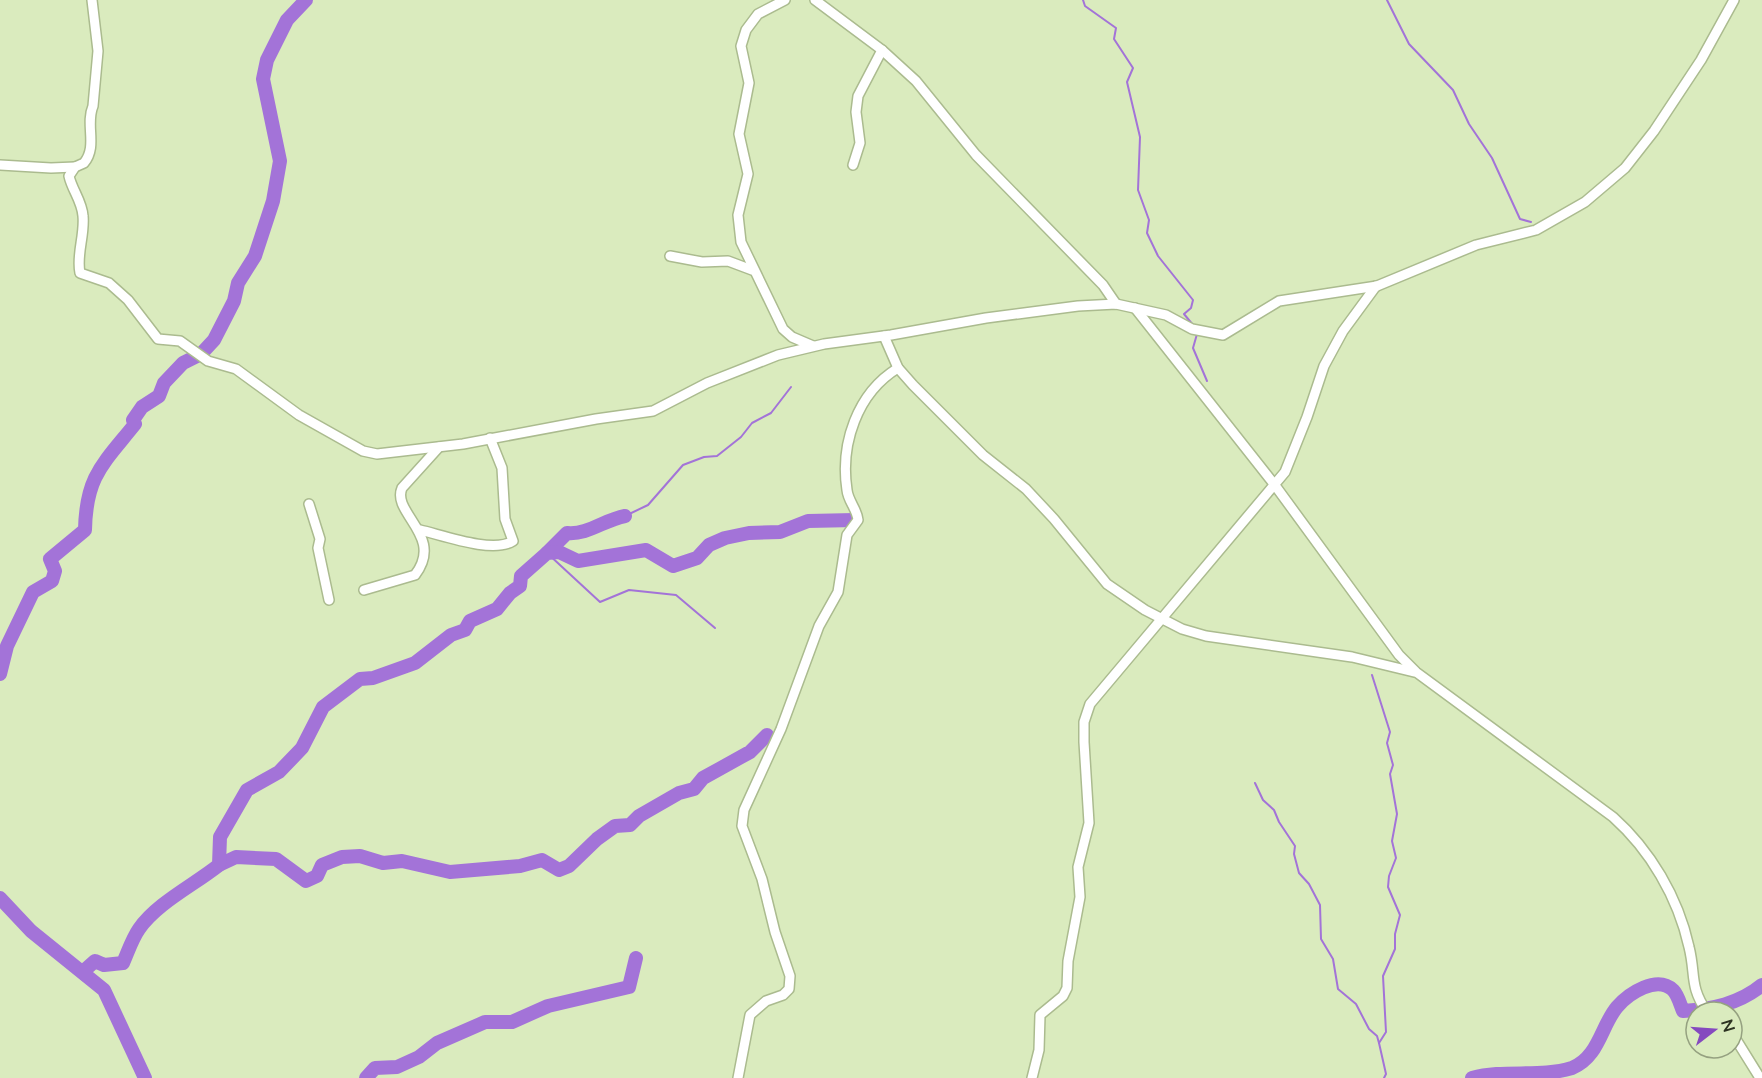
<svg xmlns="http://www.w3.org/2000/svg" width="1762" height="1078" font-family="Lato,sans-serif">
  <style>
    .lines { fill: none; stroke-linecap: round; stroke-linejoin: round }
    .stream { stroke: #a373d8; stroke-width: 2 }
    .river { stroke: #a373d8; stroke-width: 14 }
    .minor-casing { stroke: #abbb8f; stroke-width: 12 }
    .minor { stroke: #fff; stroke-width: 9 }
  </style>
  <rect width="100%" height="100%" fill="#daebbe"/>
  <g class="lines">
    <!-- stream -->
    <g class="stream">
      <polyline points="1083,0 1085,6 1116,28 1114,39 1133,68 1127,82 1140,137 1138,190 1149,220 1147,233 1158,256 1193,300 1191,308 1184,314 1193,325"/>
      <polyline points="1387,0 1409,44 1453,90 1469,124 1492,158 1520,219 1531,222"/>
      <polyline points="1197,334 1193,348 1207,381"/>
      <polyline points="625,516 648,505 683,465 704,457 717,456 741,437 752,423 771,413 791,387"/>
      <polyline points="547,553 600,602 629,590 676,595 715,628"/>
      <polyline points="1372,675 1390,732 1387,743 1393,765 1390,774 1397,814 1392,841 1396,858 1389,876 1388,887 1400,915 1395,934 1395,949 1383,976 1386,1032 1379,1043 1386,1074 1384,1078"/>
      <polyline points="1255,783 1263,800 1274,810 1279,822 1295,846 1294,854 1299,873 1309,884 1320,905 1321,939 1333,959 1338,989 1356,1004 1369,1029 1377,1036 1379,1043"/>
    </g>
    <!-- river -->
    <g class="river">
      <path d="M 547,553 L 567,533 C 588,535 604,520 625,516"/>
      <path d="M 0,674 L 7,646 L 33,592 L 52,581 L 55,571 L 50,559 L 85,530 C 86,476 103,464 135,424 L 133,420 L 142,407 L 159,396 L 164,383 L 183,363 L 201,354 L 214,340 L 234,301 L 238,283 L 255,256 L 273,201 L 280,161 L 263,79 L 267,60 L 287,20 L 306,0"/>
      <polyline points="219,865 236,857 276,859 306,881 317,876 322,865 342,857 360,856 383,863 402,861 450,872 520,866 542,860 559,870 569,866 597,839 615,826 630,825 639,816 679,793 694,789 703,778 750,752 767,735"/>
      <polyline points="0,898 31,931 104,990 145,1078"/>
      <path d="M 86,975 L 86,969 L 95,961 L 104,965 L 123,963 C 128,952 132,939 139,929 C 157,903 194,885 219,865 L 220,837 L 247,790 L 279,772 L 302,748 L 323,707 L 360,679 L 373,678 L 415,663 L 451,635 L 465,630 L 470,621 L 497,609 L 510,593 L 520,586 L 521,576 L 547,553 L 559,552 L 578,561 L 646,550 L 673,566 L 697,558 L 709,545 L 725,538 L 749,533 L 780,532 L 808,521 L 855,520"/>
      <polyline points="366,1078 375,1068 397,1067 419,1057 437,1043 485,1022 512,1022 548,1006 629,987 636,958"/>
      <path d="M 1472,1078 C 1505,1069 1540,1078 1572,1068 C 1599,1057 1601,1026 1617,1007 C 1629,993 1657,975 1673,990 C 1678,995 1680,1004 1683,1011 C 1712,1009 1739,1004 1762,985"/>
    </g>
    <defs>
      <g id="minor">
        <path d="M 92,0 L 98,51 L 93,106 C 85,125 98,146 84,163 L 75,167 L 69,176 C 72,190 82,201 83,216 C 85,235 76,255 80,273 L 109,283 L 128,300 L 158,339 L 180,341 L 208,361 L 236,369 L 299,415 L 363,451 L 377,454 L 463,444 L 596,419 L 653,411 L 707,383 L 778,355 L 824,344 L 891,335 L 986,318 L 1078,306 L 1116,304 L 1166,315 L 1192,329 L 1223,335 L 1279,301 L 1377,286 L 1476,245 L 1536,230 L 1585,202 L 1625,168 L 1654,131 L 1701,60 L 1734,0"/>
        <polyline points="785,0 758,14 746,30 741,46 749,83 739,134 748,174 738,215 741,242 783,329 792,337 813,346"/>
        <polyline points="815,0 882,50 916,81 976,155 1103,285 1116,304"/>
        <polyline points="0,165 51,168 75,167"/>
        <polyline points="853,165 860,143 856,112 858,96 882,50"/>
        <polyline points="670,256 702,262 728,261 752,270"/>
        <path d="M 1135,308 L 1274,484 L 1399,655 L 1416,672 L 1613,817 C 1650,850 1678,897 1689,947 C 1696,975 1689,986 1707,1012"/>
        <polyline points="884,336 898,368 913,385 983,455 1026,489 1054,519 1107,584 1145,610 1182,629 1206,636 1352,657 1414,672"/>
        <polyline points="309,504 320,539 318,548 329,600"/>
        <path d="M 420,530 C 442,535 493,554 513,541 L 505,519 L 502,468 L 490,438"/>
        <path d="M 364,590 L 415,575 C 445,536 391,513 402,488 L 439,447"/>
        <polyline points="1732,1033 1760,1078"/>
        <path d="M 738,1078 L 750,1015 L 766,1001 L 783,995 L 789,989 L 790,976 L 775,932 L 762,879 L 742,826 L 744,810 L 781,729 L 819,626 L 838,592 L 847,535 L 858,520 C 857,509 848,501 847,490 C 840,444 857,393 898,368"/>
        <polyline points="1032,1078 1039,1050 1040,1015 1063,996 1067,988 1068,961 1080,897 1078,867 1089,823 1084,742 1084,722 1090,704 1285,472 1307,417 1324,366 1343,331 1376,286"/>
      </g>
    </defs>
    <!-- minor casing -->
    <use href="#minor" class="minor-casing"/>
    <!-- minor -->
    <use href="#minor" class="minor"/>
  </g>
  <!-- north arrow -->
  <g transform="translate(1714 1030) rotate(73)"><circle r="28" fill="#daebbe" stroke="#95a180" stroke-width="1.5"/>
  <path d="M0-4.5L10 22L0 15L-10 22Z" fill="#8549bf"/>
  <text y="-9" font-size="16" font-weight="bold" text-anchor="middle" fill="#2d3322">N</text>
  </g>
</svg>
